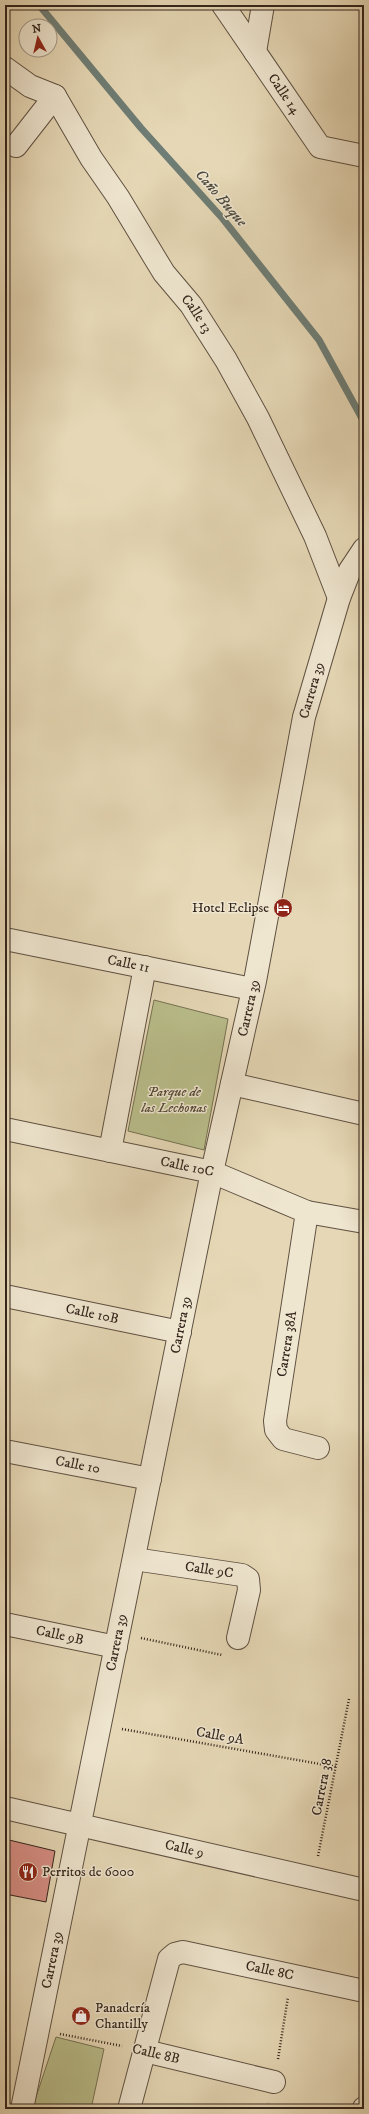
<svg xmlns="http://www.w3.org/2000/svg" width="369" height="2114" font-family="'IM FELL DW Pica',serif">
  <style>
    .green { fill: #b9be8b; stroke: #767153 }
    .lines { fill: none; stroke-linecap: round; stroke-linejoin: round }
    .stream { stroke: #6e7d75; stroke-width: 7 }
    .building { fill: #d78e85; stroke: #32241b }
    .minor-casing { stroke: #5f5142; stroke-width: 24 }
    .path { stroke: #32241b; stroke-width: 2.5; stroke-dasharray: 1 2; stroke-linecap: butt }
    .minor { stroke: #efe6d0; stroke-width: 22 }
    .labels { text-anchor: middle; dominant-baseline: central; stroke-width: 3; stroke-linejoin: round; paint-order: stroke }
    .street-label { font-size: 14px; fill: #32241b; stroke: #efe6d0 }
    .poi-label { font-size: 14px; fill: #32241b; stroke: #efe6d0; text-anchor: start }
    .park-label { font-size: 14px; font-style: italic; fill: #544a37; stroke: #efe6d0 }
    .water-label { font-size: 15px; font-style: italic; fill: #4b4940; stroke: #efe6d0 }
  </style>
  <rect width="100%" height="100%" fill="#e6d8b6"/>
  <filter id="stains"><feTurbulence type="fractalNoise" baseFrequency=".005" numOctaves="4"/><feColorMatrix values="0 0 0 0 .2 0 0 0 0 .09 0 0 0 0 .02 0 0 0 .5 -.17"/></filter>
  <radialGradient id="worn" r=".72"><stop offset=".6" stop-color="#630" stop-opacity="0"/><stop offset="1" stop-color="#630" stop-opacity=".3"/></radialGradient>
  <!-- green -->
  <g class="green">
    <polygon points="154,1000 228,1019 204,1150 128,1131"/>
    <polygon points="56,2037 104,2049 91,2109 32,2109"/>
  </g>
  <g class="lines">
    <!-- stream -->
    <polyline class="stream" points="39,5 141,128 223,219 319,340 364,422"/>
  </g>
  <!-- building -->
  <polygon class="building" points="5,1839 55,1851 46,1902 5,1894"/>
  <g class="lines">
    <defs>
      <g id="minor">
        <path id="s1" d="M 223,5 L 320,147 L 364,156"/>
        <polyline points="255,52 263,5"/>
        <path id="s2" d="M 5,68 L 30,86 L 55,96 L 91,158 L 118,197 L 153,255 L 164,273 L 191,305 L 226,360 L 258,418 L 315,536 L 339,598"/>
        <polyline points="16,146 55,96"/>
        <path id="s3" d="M 5,939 L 252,989"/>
        <polyline points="232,1084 364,1114"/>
        <path id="s4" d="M 5,1129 L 212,1172 L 307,1212 L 364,1222"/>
        <polyline points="110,1151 145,967"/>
        <polyline points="307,1212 275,1421 276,1430 283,1439 318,1448"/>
        <path id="s5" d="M 5,1296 L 180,1332"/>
        <path id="s6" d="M 5,1451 L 150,1479"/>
        <path id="s7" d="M 134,1559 L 242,1575 L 248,1579 L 249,1590 L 238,1638"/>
        <path id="s8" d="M 5,1624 L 116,1647"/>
        <path id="s9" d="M 5,1808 L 364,1890"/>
        <polyline points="145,2051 274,2082"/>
        <path id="s10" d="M 22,2109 L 212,1172 L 255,981 L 304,717 L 339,598 L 350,570 L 364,549"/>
        <path id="s11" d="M 129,2109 L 169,1959 L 175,1954 L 183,1952 L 364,1991"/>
        <polyline points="364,2109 364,2108"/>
      </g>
    </defs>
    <!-- minor casing -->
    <use href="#minor" class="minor-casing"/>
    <!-- path -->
    <g class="path">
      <polyline points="141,1638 222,1655"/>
      <polyline points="122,1729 337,1767"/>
      <polyline points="318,1856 349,1699"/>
      <polyline points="60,2034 122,2046"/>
      <polyline points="278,2059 288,1997"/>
      <polyline points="268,2109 269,2103"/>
    </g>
    <!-- minor -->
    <use href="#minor" class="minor"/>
  </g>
  <!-- icons -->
  <defs>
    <symbol id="hotel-disc" viewBox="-11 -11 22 22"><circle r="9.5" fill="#8f2418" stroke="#efe6d0"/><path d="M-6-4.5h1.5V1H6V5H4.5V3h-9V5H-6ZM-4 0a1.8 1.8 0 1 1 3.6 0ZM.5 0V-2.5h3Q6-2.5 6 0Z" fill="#fff"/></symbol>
    <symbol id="restaurant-disc" viewBox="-11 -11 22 22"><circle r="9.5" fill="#8f2418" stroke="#efe6d0"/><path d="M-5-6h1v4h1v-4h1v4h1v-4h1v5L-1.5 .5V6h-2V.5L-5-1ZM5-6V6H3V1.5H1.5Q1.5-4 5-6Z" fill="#fff"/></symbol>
    <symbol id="shop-disc" viewBox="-11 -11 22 22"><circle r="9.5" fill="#8f2418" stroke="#efe6d0"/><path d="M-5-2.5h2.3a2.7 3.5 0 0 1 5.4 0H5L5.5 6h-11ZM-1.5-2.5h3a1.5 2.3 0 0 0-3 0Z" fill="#fff"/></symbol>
  </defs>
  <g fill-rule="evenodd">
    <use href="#hotel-disc" x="272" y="897" width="22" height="22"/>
    <use href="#restaurant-disc" x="17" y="1861" width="22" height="22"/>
    <use href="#shop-disc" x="70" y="2005" width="22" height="22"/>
  </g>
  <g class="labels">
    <!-- street labels -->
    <g class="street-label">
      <text stroke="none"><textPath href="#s1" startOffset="108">Calle 14</textPath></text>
      <text stroke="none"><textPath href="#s2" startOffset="318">Calle 13</textPath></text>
      <text stroke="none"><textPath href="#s10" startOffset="1448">Carrera 39</textPath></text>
      <text stroke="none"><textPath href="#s3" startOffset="126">Calle 11</textPath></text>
      <text stroke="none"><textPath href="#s10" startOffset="1124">Carrera 39</textPath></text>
      <text stroke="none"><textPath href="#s4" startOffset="186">Calle 10C</textPath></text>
      <text stroke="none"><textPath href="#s5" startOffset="89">Calle 10B</textPath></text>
      <text stroke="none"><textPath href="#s10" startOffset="800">Carrera 39</textPath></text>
      <text transform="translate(287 1344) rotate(-81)">Carrera 38A</text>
      <text stroke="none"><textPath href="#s6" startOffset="74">Calle 10</textPath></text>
      <text stroke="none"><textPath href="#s7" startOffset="76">Calle 9C</textPath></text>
      <text stroke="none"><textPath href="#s8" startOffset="56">Calle 9B</textPath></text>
      <text stroke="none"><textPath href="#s10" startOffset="476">Carrera 39</textPath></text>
      <text transform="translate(220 1736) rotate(10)">Calle 9A</text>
      <text transform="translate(322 1787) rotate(-79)">Carrera 38</text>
      <text stroke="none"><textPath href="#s9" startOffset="184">Calle 9</textPath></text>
      <text stroke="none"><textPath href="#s10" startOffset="152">Carrera 39</textPath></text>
      <text stroke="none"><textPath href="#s11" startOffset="260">Calle 8C</textPath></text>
      <text transform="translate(156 2054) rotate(13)">Calle 8B</text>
    </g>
    <!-- poi labels -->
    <g class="poi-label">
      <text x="269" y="908" text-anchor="end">Hotel Eclipse</text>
      <text x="42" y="1872">Perritos de 6000</text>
      <text x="95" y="2008">Panadería<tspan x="95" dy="16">Chantilly</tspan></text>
    </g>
    <!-- park labels -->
    <g class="park-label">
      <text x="174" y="1092">Parque de<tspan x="174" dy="16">las Lechonas</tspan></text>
    </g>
    <!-- water labels -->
    <g class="water-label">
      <text transform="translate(221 198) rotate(49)">Caño Buque</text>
    </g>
  </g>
  <!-- margin -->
  <rect width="369" height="2114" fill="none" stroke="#e6d8b6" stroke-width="20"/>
  <rect x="6" y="6" width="357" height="2102" fill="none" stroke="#32241b" stroke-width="2"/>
  <rect x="10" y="10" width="349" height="2094" fill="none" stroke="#32241b"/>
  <!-- north arrow -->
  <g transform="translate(38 38) rotate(352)"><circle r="19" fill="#efe6d0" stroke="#a39888"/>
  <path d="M0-3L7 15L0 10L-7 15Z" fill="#8f2418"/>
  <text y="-6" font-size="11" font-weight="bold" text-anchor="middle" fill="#32241b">N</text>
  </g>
  <rect width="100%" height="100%" filter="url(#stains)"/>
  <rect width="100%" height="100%" fill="url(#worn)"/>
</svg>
